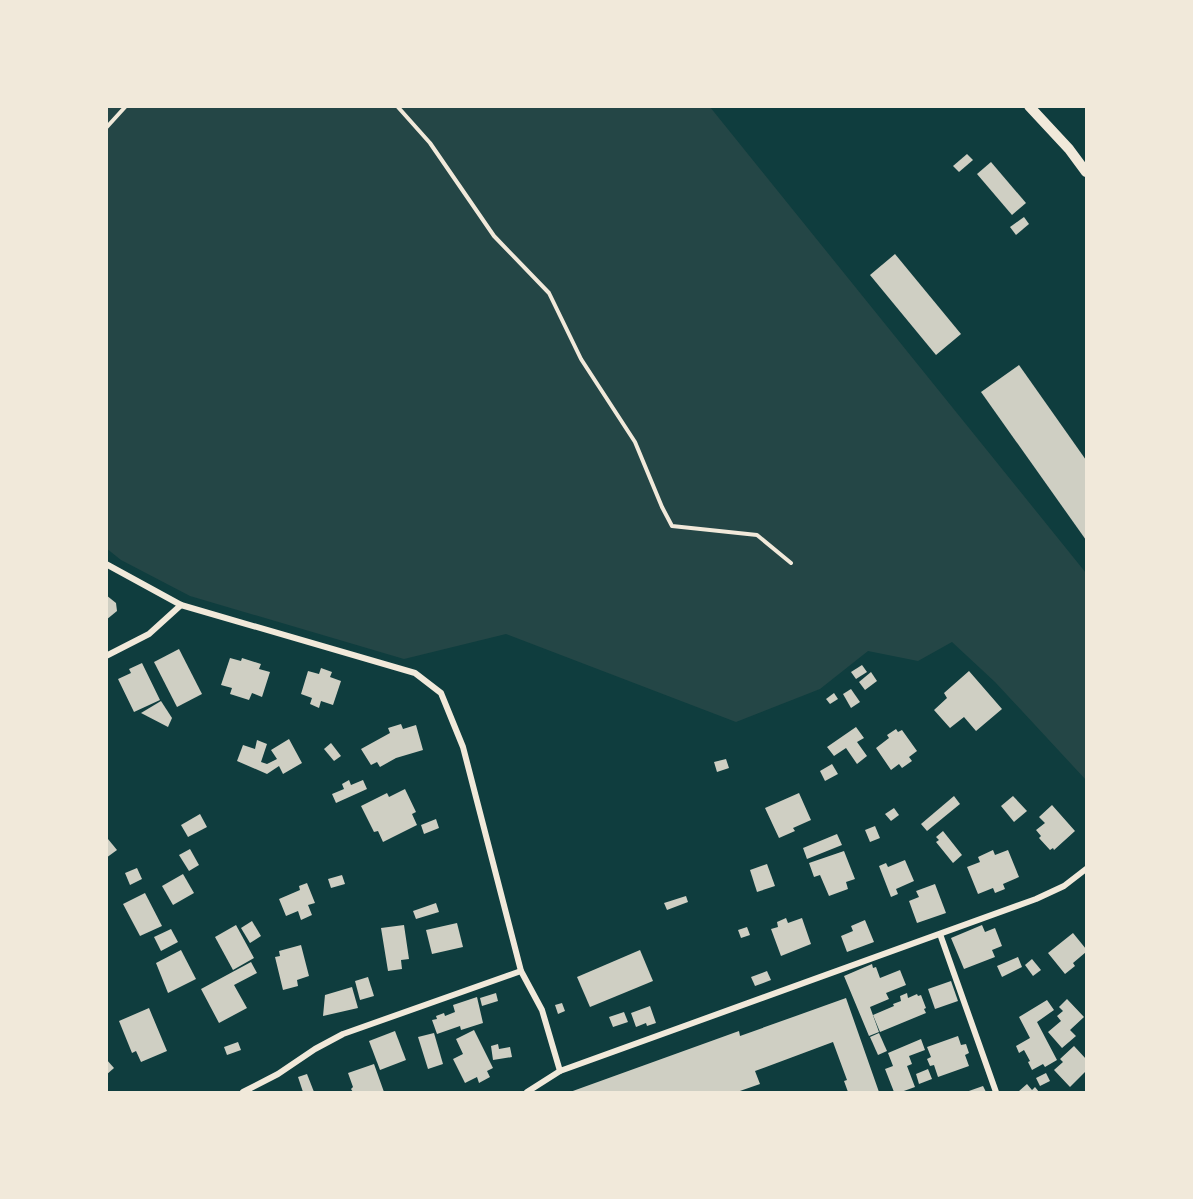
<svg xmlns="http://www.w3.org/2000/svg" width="1193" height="1199" font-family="'Varela Round',sans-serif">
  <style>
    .green { fill: #244646 }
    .building { fill: #cfcfc3 }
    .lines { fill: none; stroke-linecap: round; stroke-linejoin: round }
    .path { stroke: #f1e9da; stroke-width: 4 }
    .minor { stroke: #f1e9da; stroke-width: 6 }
    .tertiary { stroke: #f1e9da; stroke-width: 10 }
  </style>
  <rect width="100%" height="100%" fill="#0f3d3e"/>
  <!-- green -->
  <polygon class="green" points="106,107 710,107 1086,573 1086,780 995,682 952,642 918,661 868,651 820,689 736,722 506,634 404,659 190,596 121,560 106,548"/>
  <!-- building -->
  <g class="building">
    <polygon points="967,154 973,160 959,172 953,166"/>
    <polygon points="991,162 1026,203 1012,215 977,174"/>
    <polygon points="1024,217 1029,224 1016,235 1010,227"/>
    <polygon points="895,254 961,334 936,355 870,275"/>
    <polygon points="1019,365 1086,460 1086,540 981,392"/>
    <polygon points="106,595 116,603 117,611 106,620"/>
    <polygon points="179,649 202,694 177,707 154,662"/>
    <polygon points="230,658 241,661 242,658 261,664 259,669 270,672 262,697 252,693 249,700 230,694 232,688 221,685"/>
    <polygon points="142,663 160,700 134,712 118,679 131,673 129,669"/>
    <polygon points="862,665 867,672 856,679 851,672"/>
    <polygon points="321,668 332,672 330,677 341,681 333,705 321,701 319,708 310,704 312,698 301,694 308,671 319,674"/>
    <polygon points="969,671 1002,709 976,731 964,717 950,728 934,710 947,698 944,693"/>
    <polygon points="871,672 877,681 865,690 859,682"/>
    <polygon points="851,689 860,702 851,708 843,694"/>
    <polygon points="834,693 838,699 830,704 826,699"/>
    <polygon points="161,701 172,718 168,727 141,713"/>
    <polygon points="401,724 403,729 416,725 423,750 396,758 380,767 377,762 371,765 361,749 390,733 388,728"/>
    <polygon points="856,727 864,738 857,742 867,756 857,764 846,748 834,756 827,747"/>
    <polygon points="896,729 898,732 902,730 917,751 909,757 912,761 902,768 899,764 891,770 876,748 889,738 887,735"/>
    <polygon points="289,739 302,763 283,774 279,766 267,774 237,761 243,745 255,749 257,740 267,744 261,762 267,764 277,759 271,750"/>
    <polygon points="331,743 341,756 334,761 324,749"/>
    <polygon points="726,759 729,768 717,772 714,762"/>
    <polygon points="832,764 838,774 825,781 820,771"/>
    <polygon points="349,780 351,785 363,780 367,789 336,803 332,794 344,789 342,784"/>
    <polygon points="405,789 416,812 412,814 417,825 383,842 378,831 374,832 361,806 387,793 389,797"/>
    <polygon points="799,793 811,820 793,828 795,831 779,838 765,808"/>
    <polygon points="954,796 960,804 927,831 921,824"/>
    <polygon points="1013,796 1027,811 1014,822 1001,806"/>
    <polygon points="1052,805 1075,831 1054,850 1053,848 1050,850 1039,838 1041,836 1036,830 1045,823 1039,817"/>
    <polygon points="894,808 899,815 891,821 885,814"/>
    <polygon points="200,814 207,827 188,837 181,825"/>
    <polygon points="436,819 439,828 424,834 421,825"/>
    <polygon points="875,826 880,838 870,842 865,830"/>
    <polygon points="943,831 962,855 953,863 936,842 939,840 936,837"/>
    <polygon points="837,834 842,845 807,859 803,848"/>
    <polygon points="108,839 117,850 106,858 106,840"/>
    <polygon points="190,849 199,865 189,871 179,855"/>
    <polygon points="993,850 995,855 1008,850 1019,877 1003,884 1005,889 995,893 993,888 978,894 967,867 980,862 978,857"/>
    <polygon points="844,851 855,879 846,882 848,889 829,896 820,875 814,877 809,863"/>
    <polygon points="905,860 914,881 896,889 898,894 891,897 879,866 886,863 888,867"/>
    <polygon points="767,864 775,886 757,892 750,870"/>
    <polygon points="137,868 142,879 130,885 125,873"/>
    <polygon points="183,874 194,893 173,905 162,886"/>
    <polygon points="342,875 345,884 331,888 328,879"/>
    <polygon points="307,883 315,903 308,905 312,915 301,920 298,911 286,916 279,899 300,890 299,886"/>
    <polygon points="935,884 946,913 917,923 909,901 919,897 916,891"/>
    <polygon points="145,893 162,926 140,936 123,904"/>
    <polygon points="686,896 688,902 667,910 664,903"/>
    <polygon points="436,903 439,912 416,919 413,911"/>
    <polygon points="786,918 788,923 802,918 811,944 781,956 771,929 778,927 777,922"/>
    <polygon points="865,920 874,942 847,952 841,936 853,931 851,926"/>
    <polygon points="252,921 261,936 250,943 241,928"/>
    <polygon points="457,923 463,947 432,954 426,930"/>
    <polygon points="236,925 254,958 233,970 215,937"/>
    <polygon points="404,925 409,959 401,960 402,969 388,971 381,928"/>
    <polygon points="982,925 985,932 995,928 1002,946 992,950 995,957 964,969 951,938"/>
    <polygon points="747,927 750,935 741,938 738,930"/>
    <polygon points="171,929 178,942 161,951 154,937"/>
    <polygon points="1073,933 1086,949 1086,952 1073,963 1075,966 1065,974 1048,953"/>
    <polygon points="301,945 309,976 297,980 298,986 283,990 275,957 280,956 279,951"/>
    <polygon points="181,950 196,979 168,993 156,963"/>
    <polygon points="640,950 653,981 590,1007 577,977"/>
    <polygon points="1018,957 1022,967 1002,977 997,966"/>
    <polygon points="1032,959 1041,970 1033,976 1025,965"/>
    <polygon points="251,962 257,973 234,985 247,1008 219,1023 201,989"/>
    <polygon points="872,964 873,968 876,967 880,978 900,970 906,985 886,993 889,999 870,1007 879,1032 869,1036 844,976"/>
    <polygon points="767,971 771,980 755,986 751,977"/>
    <polygon points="368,977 374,996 360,1000 355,981"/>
    <polygon points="951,981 958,1001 935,1009 928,989"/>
    <polygon points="352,987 358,1008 323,1016 325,995"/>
    <polygon points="496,993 498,1001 482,1006 480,998"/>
    <polygon points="907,993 908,998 917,994 918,996 921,995 926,1008 924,1009 926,1013 880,1032 873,1015 894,1006 893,1004 901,1001 900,996"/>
    <polygon points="477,997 483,1023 461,1030 460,1026 437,1034 432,1020 437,1019 436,1016 444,1013 445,1016 455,1012 453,1005"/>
    <polygon points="846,998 879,1092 848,1092 844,1081 847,1080 833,1042 755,1071 760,1084 737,1092 570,1092 739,1031 740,1036"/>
    <polygon points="1067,999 1084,1017 1070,1030 1076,1036 1062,1048 1048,1032 1061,1021 1057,1016 1063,1011 1059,1007"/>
    <polygon points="1047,1000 1054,1010 1037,1022 1057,1060 1045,1067 1043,1064 1032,1070 1028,1062 1030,1061 1024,1050 1019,1053 1016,1046 1030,1038 1019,1017"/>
    <polygon points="562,1003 565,1011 558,1014 555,1005"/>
    <polygon points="650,1006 656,1023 647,1026 646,1023 636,1027 631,1013"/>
    <polygon points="149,1008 167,1051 141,1062 136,1051 132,1053 119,1021"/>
    <polygon points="624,1012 628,1022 613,1027 609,1017"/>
    <polygon points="474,1030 493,1068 487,1071 490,1077 479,1083 477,1077 465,1083 453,1059 463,1054 456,1039"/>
    <polygon points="395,1031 406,1060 380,1070 369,1041"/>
    <polygon points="434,1033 443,1064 428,1069 418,1037"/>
    <polygon points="879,1033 887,1051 878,1055 870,1037"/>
    <polygon points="958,1036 961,1045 966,1044 969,1053 965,1055 969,1066 938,1077 934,1065 930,1066 927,1059 931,1057 927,1047"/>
    <polygon points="921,1039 925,1050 909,1056 912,1064 907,1066 915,1087 901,1092 894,1092 885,1069 893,1066 888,1053"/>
    <polygon points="238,1042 241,1050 227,1055 224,1047"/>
    <polygon points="498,1044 499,1049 510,1047 512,1057 493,1060 491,1046"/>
    <polygon points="1074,1046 1086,1059 1086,1071 1070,1087 1054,1070 1063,1062 1060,1059"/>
    <polygon points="106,1059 114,1068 106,1075"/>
    <polygon points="374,1064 384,1092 353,1092 351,1089 353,1087 348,1073"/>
    <polygon points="928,1069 932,1079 919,1084 916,1074"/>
    <polygon points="1046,1073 1050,1081 1040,1086 1036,1078"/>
    <polygon points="307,1074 314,1092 303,1092 298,1077"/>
    <polygon points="1027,1084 1032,1090 1035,1087 1039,1092 1021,1092 1019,1091"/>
    <polygon points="983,1086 986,1092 966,1092"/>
  </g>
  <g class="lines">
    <!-- path -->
    <g class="path">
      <polyline points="397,106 430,143 494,236 549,293 581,359 635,442 662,507 672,526 757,535 791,563"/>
      <polyline points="106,128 126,106"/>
    </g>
    <!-- minor -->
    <g class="minor">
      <polyline points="106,564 181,605 415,673 441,693 463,747 521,971 542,1010 560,1071"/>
      <polyline points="106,656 149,634 181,605"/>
      <polyline points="940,934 996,1092"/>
      <polyline points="243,1092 278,1074 315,1049 343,1034 521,971"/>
      <polyline points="527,1092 560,1071 1036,899 1064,886 1086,869"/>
    </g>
    <!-- tertiary -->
    <polyline class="tertiary" points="1029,106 1069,149 1086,172"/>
  </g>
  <!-- border -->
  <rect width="1193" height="1199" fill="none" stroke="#f1e9da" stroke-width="216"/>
</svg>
